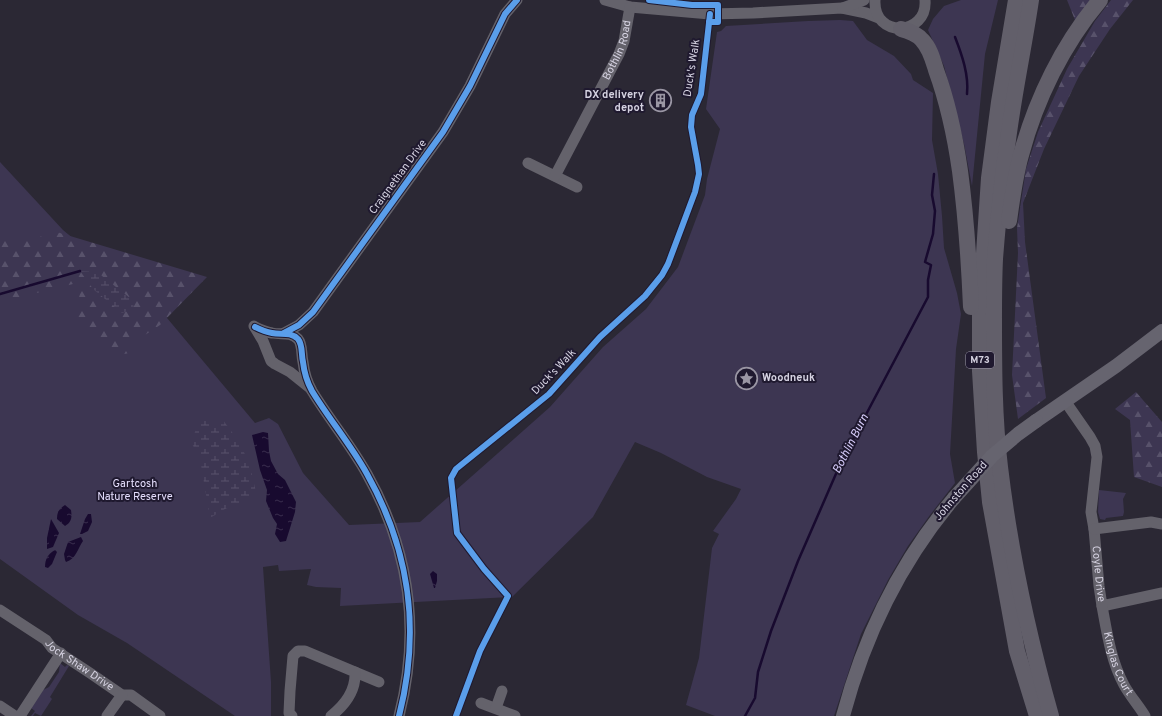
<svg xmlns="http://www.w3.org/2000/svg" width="1162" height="716" font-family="Overpass,sans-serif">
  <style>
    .green { fill: #3d3652 }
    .forest { fill: url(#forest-firs) }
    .wetland { fill: url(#wetland-marsh) }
    .water { fill: url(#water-ripples) }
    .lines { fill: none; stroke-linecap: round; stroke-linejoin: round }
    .stream { stroke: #180a2f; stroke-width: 2.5 }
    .minor { stroke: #64626b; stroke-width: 11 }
    .major { stroke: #66646f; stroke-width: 14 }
    .highway { stroke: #625f6a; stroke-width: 16 }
    .major-bridge { stroke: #66646f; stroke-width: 14 }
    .cycleway-casing { stroke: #1f192f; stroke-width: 8 }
    .cycleway { stroke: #5a9eea; stroke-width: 6 }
    .labels { text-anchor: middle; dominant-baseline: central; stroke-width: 4; stroke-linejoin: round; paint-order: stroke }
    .shield { fill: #1f192f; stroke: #9e9aac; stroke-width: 1 }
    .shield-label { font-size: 10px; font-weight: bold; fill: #d5d2e1 }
    .street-label { font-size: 11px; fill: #d5d2e1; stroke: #1f192f }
    .poi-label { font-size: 11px; font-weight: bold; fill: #d5d2e1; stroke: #1f192f; text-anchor: end }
    .park-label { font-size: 11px; fill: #e5defd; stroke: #1f192f }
    .water-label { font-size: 12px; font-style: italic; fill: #d6ccfa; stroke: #1f192f }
  </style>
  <defs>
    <pattern id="forest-firs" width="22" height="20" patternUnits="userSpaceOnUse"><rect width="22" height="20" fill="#3d3652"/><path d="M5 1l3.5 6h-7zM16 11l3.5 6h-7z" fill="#58526b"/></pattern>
    <pattern id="wetland-marsh" width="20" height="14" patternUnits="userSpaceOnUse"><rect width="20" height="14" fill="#3d3652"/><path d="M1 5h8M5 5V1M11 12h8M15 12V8" fill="none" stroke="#58526b"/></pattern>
    <pattern id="water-ripples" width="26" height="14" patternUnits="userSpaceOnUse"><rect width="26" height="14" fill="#180a2f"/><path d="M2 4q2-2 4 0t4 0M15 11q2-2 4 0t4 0" fill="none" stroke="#392d4d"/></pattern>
  </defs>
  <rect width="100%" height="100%" fill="#2b2834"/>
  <!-- green -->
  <g class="green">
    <polygon points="961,0 998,0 985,54 972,186 964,144 944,66 928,30 933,19 944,6"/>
    <polygon points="840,20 853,21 867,40 894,56 911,74 913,80 933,93 932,140 938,174 942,216 944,248 957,293 961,314 956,349 950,454 955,483 930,515 908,546 888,580 861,634 834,716 715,716 686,705 699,658 712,548 719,534 713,531 736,499 741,489 707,477 661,453 635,442 593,517 512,597 340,606 341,588 316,587 307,585 311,569 279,571 278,565 263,567 271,682 271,716 235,716 127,643 78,615 0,559 0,162 63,230 162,312 255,423 269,418 278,424 303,473 349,525 420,522 550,407 603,347 646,309 678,267 705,195 707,179 720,129 706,109 717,32 721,31 726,26 808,21"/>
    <polygon points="1099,490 1126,493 1123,499 1124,512 1123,516 1106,518 1105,520 1100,519 1098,512"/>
    <polygon points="60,663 65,667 67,665 69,666 50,697 52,699 41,716 35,713 33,716 31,716 35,711 31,708 43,690 49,687 59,672"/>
  </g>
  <!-- forest -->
  <g class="forest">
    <polygon points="1067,0 1094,0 1075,20"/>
    <polygon points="1111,0 1133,0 1110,29 1079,76 1044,149 1023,203 1025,242 1046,398 1018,419 1012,375 1018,253 1017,228 1026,169 1038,132 1067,69 1095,21"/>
    <path d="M 50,230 L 207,277 L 160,325 L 133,343 L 129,353 C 109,359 90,336 76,323 L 81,282 L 0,302 L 0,242 L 8,238 L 33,242 Z"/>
    <polygon points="1136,392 1162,422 1162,487 1134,477 1130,420 1115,409"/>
  </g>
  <!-- wetland -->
  <g class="wetland">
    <polygon points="80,271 97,272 130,298 135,309 122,313 93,289"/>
    <polygon points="223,420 237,439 249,462 256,492 247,501 225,509 210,518 200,459 190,440 202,421"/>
  </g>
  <!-- water -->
  <g class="water">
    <polygon points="263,432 268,433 269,451 271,461 278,474 285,480 296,502 295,512 286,541 280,542 275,534 277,524 273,518 266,501 267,490 260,470 252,435"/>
    <path d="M 65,505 L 71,510 C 72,517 72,522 65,526 L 57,519 C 57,512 59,509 65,505 Z"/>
    <polygon points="88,514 91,514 92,522 88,531 82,534 80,534 85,519"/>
    <polygon points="51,519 59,533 53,547 47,549 47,538"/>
    <path d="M 81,537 L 83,541 C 78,548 76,559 66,562 L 65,560 L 64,554 L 68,542 Z"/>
    <path d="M 55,550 L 57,552 L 52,564 L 48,568 L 45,567 C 45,559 48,554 55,550 Z"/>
    <polygon points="433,571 437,574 437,581 435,588 434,588 430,574"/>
  </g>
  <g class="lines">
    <!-- stream -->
    <g class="stream">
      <path d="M 955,37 C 962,55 969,75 967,94"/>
      <polyline points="0,294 80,271"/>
      <polyline points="745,716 755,698 758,672 771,631 798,561 842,460 928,297 928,280 931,265 925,262 933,234 935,211 932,195 934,174"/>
    </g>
    <!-- minor -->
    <g class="minor">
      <polyline points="605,0 630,7 710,14 753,13 842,8 866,13 879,18"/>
      <path d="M 875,0 C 873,39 928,36 925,0"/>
      <polyline points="843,8 864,0"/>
      <polyline points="528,163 577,187"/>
      <path id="s1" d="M 555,176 L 619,54 L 624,41 L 630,7"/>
      <polyline points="254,326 263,341 271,361 275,364 290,372 310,388"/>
      <path d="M 255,327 C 261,330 266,332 272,333 C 281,335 290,331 298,339 C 303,345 301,354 303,362 C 304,371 307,382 312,391 C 329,419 351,445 367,474 C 410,551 421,630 399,716"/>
      <polyline points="284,333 299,325 313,312 443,132 470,86 505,14 517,0"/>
      <path id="s2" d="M 1065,401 L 1090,437 L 1095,446 L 1097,457 L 1091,512 L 1094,529 L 1099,586 L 1102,606 L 1162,593"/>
      <polyline points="1094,529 1151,522 1162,524"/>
      <path id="s3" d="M 1102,606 C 1107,633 1111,661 1124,685 C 1130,696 1139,706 1145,716"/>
      <path id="s4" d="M 0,610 L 46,640 L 52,648 L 90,673 L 122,695 L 131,695 L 160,716"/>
      <polyline points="355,672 379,682"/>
      <polyline points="481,703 515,716"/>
      <polyline points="0,706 15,716"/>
      <polyline points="496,708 502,691"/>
      <polyline points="20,716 61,653"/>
      <polyline points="107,716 122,695"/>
      <path d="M 292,716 L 289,713 L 290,691 L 293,656 L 298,651 L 305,651 L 355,672 C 356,690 345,705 331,716"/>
    </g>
    <!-- major -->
    <g class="major">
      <polyline points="1036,421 1116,366 1162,331"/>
      <path d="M 843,716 C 864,637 901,561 954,498"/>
    </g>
    <!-- highway -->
    <g class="highway">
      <polyline points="1016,0 999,102 989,178 980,314 980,371 985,452 990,502 1017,651 1037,716"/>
      <path d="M 1031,0 C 1024,47 1014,93 1008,140 C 1002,179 998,220 995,259 C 994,279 994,298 994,318 C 994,367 994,417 1000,467 C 1010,551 1028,634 1051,716"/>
      <path d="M 901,29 C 909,31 917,34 922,40 C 930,48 933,60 936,70 C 948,103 955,136 960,171 C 966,216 969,261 971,307"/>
      <path d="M 1009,221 C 1012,199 1015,176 1021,155 C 1036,99 1063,44 1100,0"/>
    </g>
    <!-- major-bridge -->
    <polyline class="major-bridge" points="954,498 992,456 1018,434 1036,421"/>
    <defs>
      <g id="cycleway">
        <polyline points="649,0 692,5 718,5 718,22 709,22"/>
        <path d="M 255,327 C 261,330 266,332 272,333 C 281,335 290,331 298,339 C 303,345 301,354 303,362 C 304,371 307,382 312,391 C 329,419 351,445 367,474 C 410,551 421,630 399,716"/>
        <polyline points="284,333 299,325 313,312 443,132 470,86 505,14 517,0"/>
        <polyline points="456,716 480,651 508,596 484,569 457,533 451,478 456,469 549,394 600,337 645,296 662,275 668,264 695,192 699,174 698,165 691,127 692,115 701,94 710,14"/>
      </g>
    </defs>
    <!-- cycleway casing -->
    <use href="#cycleway" class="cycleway-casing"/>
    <!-- cycleway -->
    <use href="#cycleway" class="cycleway"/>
  </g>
  <!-- icons -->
  <defs>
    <symbol id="building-ring" viewBox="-11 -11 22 22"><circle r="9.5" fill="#1f192f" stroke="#9a96a4" stroke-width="1.5"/><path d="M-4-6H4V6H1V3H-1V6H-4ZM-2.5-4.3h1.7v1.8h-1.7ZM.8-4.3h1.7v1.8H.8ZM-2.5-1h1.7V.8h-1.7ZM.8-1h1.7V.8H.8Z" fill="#9a96a4"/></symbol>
    <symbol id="sight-ring" viewBox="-11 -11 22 22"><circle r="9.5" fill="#1f192f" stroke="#9a96a4" stroke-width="1.5"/><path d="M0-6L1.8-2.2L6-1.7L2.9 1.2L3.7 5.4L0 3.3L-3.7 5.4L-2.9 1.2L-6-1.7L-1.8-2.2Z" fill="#9a96a4"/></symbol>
  </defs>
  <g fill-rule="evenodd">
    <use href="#building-ring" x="648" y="88" width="25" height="25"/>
    <use href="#sight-ring" x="734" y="366" width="25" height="25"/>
  </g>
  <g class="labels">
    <!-- shield labels -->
    <rect class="shield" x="966" y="352" width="28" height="16" rx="3"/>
    <g class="shield-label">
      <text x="980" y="360">M73</text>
    </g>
    <!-- street labels -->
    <g class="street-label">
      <text stroke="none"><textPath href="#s1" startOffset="141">Bothlin Road</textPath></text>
      <text transform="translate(692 68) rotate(-81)">Duck's Walk</text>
      <text transform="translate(398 177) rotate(-54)">Craignethan Drive</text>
      <text transform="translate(554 372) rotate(-46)">Duck's Walk</text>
      <text transform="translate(961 491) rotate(-49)">Johnston Road</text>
      <text stroke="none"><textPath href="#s2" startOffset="183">Coyle Drive</textPath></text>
      <text stroke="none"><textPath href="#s3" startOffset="60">Kinglas Court</textPath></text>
      <text stroke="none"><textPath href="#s4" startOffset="97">Jock Shaw Drive</textPath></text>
    </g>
    <!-- poi labels -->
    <g class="poi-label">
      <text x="644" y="95">DX delivery<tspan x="644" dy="13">depot</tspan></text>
      <text x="762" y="378" text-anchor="start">Woodneuk</text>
    </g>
    <!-- park labels -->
    <g class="park-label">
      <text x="135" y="484">Gartcosh<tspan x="135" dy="13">Nature Reserve</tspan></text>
    </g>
    <!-- water labels -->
    <g class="water-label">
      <text transform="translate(851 444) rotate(-63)">Bothlin Burn</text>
    </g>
  </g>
</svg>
